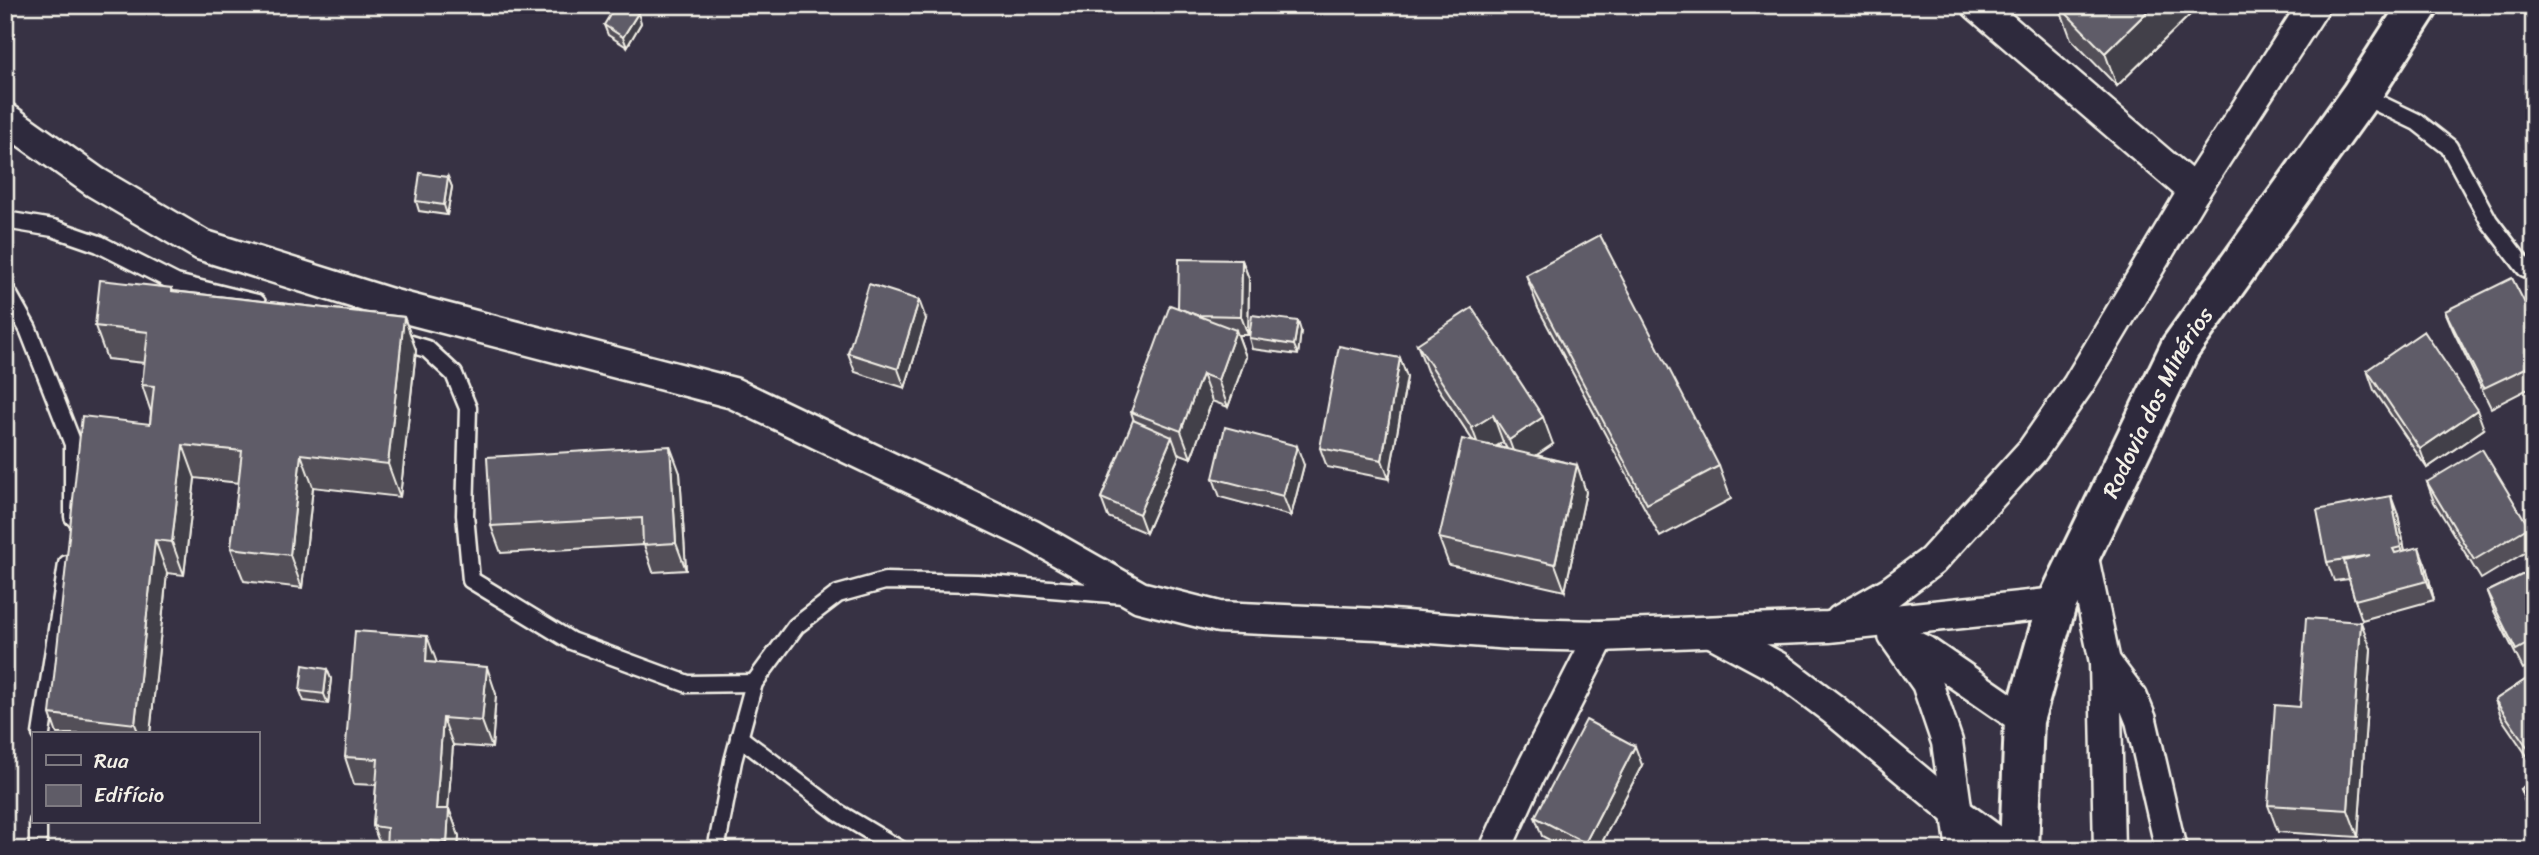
<svg xmlns="http://www.w3.org/2000/svg" width="2539" height="855" font-family="Sriracha,sans-serif">
  <style>
    .lines { fill: none; stroke-linecap: round; stroke-linejoin: round }
    .lane-casing { stroke: #f4f1e8; stroke-width: 21 }
    .street-casing { stroke: #f4f1e8; stroke-width: 35 }
    .primary-casing { stroke: #f4f1e8; stroke-width: 44 }
    .lane { stroke: #2f2a3d; stroke-width: 16 }
    .street { stroke: #2f2a3d; stroke-width: 30 }
    .primary { stroke: #2f2a3d; stroke-width: 38 }
    .wall { fill: #524f59; stroke: #f4f1e8; stroke-width: 2; fill-rule: evenodd }
    .shaded-wall { fill: #424048; stroke: #f4f1e8; stroke-width: 2 }
    .building { fill: #5f5c67; stroke: #f4f1e8; stroke-width: 2 }
    .labels { text-anchor: middle; dominant-baseline: central; stroke-width: 5; stroke-linejoin: round; paint-order: stroke }
    .street-label { font-size: 23px; fill: #f4f1e8; stroke: #2f2a3d }
  </style>
  <rect width="100%" height="100%" fill="#373244"/>
  <filter id="ink" filterUnits="userSpaceOnUse"><feTurbulence type="fractalNoise" baseFrequency=".0143" numOctaves="2"/><feDisplacementMap in="SourceGraphic" scale="14" xChannelSelector="R" yChannelSelector="G"/><feConvolveMatrix kernelMatrix="1 2 1 2 8 2 1 2 1" color-interpolation-filters="sRGB"/></filter>
  <g filter="url(#ink)">
    <g class="lines">
      <defs>
        <g id="lane">
          <polyline points="2361,95 2417,122 2449,147 2489,221 2525,268 2534,272"/>
          <polyline points="5,220 53,228 99,244 176,283 257,303"/>
          <polyline points="5,288 28,329 73,444 73,517"/>
          <polyline points="394,339 427,349 454,374 468,408 465,515 471,580 571,641 688,684 754,683"/>
          <polyline points="41,734 67,564"/>
          <polyline points="739,737 839,813 901,850"/>
          <polyline points="38,850 38,822"/>
          <polyline points="716,850 733,761 754,683 796,626 838,594 885,581 977,583 1123,595"/>
        </g>
        <g id="street">
          <polyline points="1977,5 2194,191 2314,5"/>
          <polyline points="5,118 95,182 202,245 394,305 733,393 1031,535 1140,597 1219,617 1378,624 1511,634 1600,636 1828,627 2057,603"/>
          <polyline points="2082,553 2105,662 2109,850"/>
          <polyline points="1841,620 1890,592 1932,561 2032,451 2078,385 2194,191"/>
          <polyline points="1712,632 1777,667 1834,710 1956,812 2008,850"/>
          <polyline points="1894,636 1927,683 1947,742 1962,850"/>
          <polyline points="1901,640 1924,651 2024,720"/>
          <polyline points="2105,662 2132,698 2141,720 2171,850"/>
          <polyline points="1495,850 1528,777 1600,636"/>
        </g>
        <g id="primary">
          <path id="s1" d="M 2019,850 L 2024,720 L 2057,603 L 2180,348 L 2361,95 L 2419,5"/>
        </g>
      </defs>
      <!-- lane casing -->
      <use href="#lane" class="lane-casing"/>
      <!-- street casing -->
      <use href="#street" class="street-casing"/>
      <!-- primary casing -->
      <use href="#primary" class="primary-casing"/>
      <!-- lane -->
      <use href="#lane" class="lane"/>
      <!-- street -->
      <use href="#street" class="street"/>
      <!-- primary -->
      <use href="#primary" class="primary"/>
    </g>
    <!-- wall -->
    <g class="wall">
      <polygon points="2200,5 2117,86 2071,39 2059,6"/>
      <polygon points="638,13 641,23 627,47 608,35 604,25"/>
      <polygon points="448,177 452,187 447,215 419,211 416,201"/>
      <polygon points="1242,260 1249,279 1248,335 1238,335 1246,357 1228,407 1212,401 1191,458 1178,453 1179,456 1146,533 1108,517 1101,498 1134,421 1131,412 1178,308"/>
      <polygon points="1526,275 1719,466 1731,499 1660,537 1538,308"/>
      <polygon points="172,288 173,291 404,317 416,350 400,497 313,487 302,588 244,581 231,548 239,483 195,478 184,575 167,573 150,734 57,734 50,714 150,424 151,412 142,385 144,363 107,359 95,326"/>
      <polygon points="2445,311 2534,321 2534,386 2491,408 2453,330"/>
      <polygon points="926,319 905,388 855,372 848,353"/>
      <polygon points="1301,331 1298,355 1252,349 1249,338"/>
      <path d="M 1417,344 L 1553,444 L 1536,455 L 1577,465 L 1586,492 L 1565,591 L 1449,565 L 1439,538 L 1473,441 L 1427,371 ZM 1503,442 L 1507,449 L 1496,446 Z"/>
      <polygon points="1400,358 1407,377 1389,479 1327,467 1320,448"/>
      <polygon points="2367,370 2484,429 2427,468 2374,390"/>
      <polygon points="1304,465 1291,516 1220,497 1213,478"/>
      <polygon points="680,473 686,570 653,572 644,545 501,553 491,526"/>
      <polygon points="2427,482 2529,527 2534,541 2534,547 2481,579 2434,502"/>
      <polygon points="2398,515 2405,551 2426,566 2434,600 2362,620 2355,600 2349,579 2334,581 2327,562"/>
      <polygon points="2534,569 2534,663 2523,669 2494,611 2487,592"/>
      <polygon points="2371,649 2358,837 2278,832 2268,805 2300,707"/>
      <polygon points="437,663 496,694 492,748 453,745 448,809 449,809 459,836 458,850 382,850 373,826 376,785 354,784 345,757"/>
      <polygon points="327,669 331,679 328,704 304,701 300,691"/>
      <polygon points="2534,674 2534,766 2502,719 2495,700"/>
      <polygon points="1642,765 1598,850 1568,850 1542,836 1535,817"/>
      <polygon points="2534,780 2534,818 2527,808 2520,789"/>
    </g>
    <!-- shaded-wall -->
    <g class="shaded-wall">
      <polygon points="2154,5 2200,5 2117,86 2105,53"/>
      <polygon points="638,13 641,23 627,47 623,37"/>
      <polygon points="448,177 452,187 447,215 444,205"/>
      <polygon points="1242,260 1249,279 1248,335 1241,316"/>
      <polygon points="919,300 926,319 905,388 898,369"/>
      <polygon points="404,317 416,350 400,497 388,464"/>
      <polygon points="1298,321 1301,331 1298,355 1294,345"/>
      <polygon points="1236,330 1246,357 1228,407 1218,380"/>
      <polygon points="1400,358 1407,377 1389,479 1382,460"/>
      <polygon points="1202,374 1212,401 1191,458 1181,431"/>
      <polygon points="2477,410 2484,429 2427,468 2420,449"/>
      <polygon points="1493,415 1503,442 1482,455 1472,428"/>
      <polygon points="1543,417 1553,444 1519,467 1509,440"/>
      <polygon points="1172,437 1179,456 1146,533 1139,514"/>
      <polygon points="5,445 11,461 5,517"/>
      <polygon points="183,445 195,478 184,575 172,542"/>
      <polygon points="670,446 680,473 686,570 676,543"/>
      <polygon points="1297,446 1304,465 1291,516 1283,496"/>
      <polygon points="301,454 313,487 302,588 290,555"/>
      <polygon points="1577,465 1586,492 1565,591 1555,564"/>
      <polygon points="2391,496 2398,515 2408,567 2401,547"/>
      <polygon points="155,540 167,573 150,734 139,734 135,724"/>
      <polygon points="2419,547 2426,566 2434,600 2427,581"/>
      <polygon points="2361,622 2371,649 2358,837 2348,810"/>
      <polygon points="427,636 437,663 426,662"/>
      <polygon points="487,667 496,694 492,748 482,721"/>
      <polygon points="327,669 331,679 328,704 324,694"/>
      <polygon points="443,718 453,745 446,836 436,809"/>
      <polygon points="1635,746 1642,765 1598,850 1587,850 1585,843"/>
      <polygon points="449,809 459,836 458,850 450,850 447,843"/>
    </g>
    <!-- building -->
    <g class="building">
      <polygon points="616,5 625,5 638,13 623,37 604,25"/>
      <polygon points="2060,5 2154,5 2105,53 2059,6"/>
      <polygon points="420,173 448,177 444,205 416,201"/>
      <polygon points="1600,235 1719,466 1647,504 1526,275"/>
      <polygon points="1179,259 1242,260 1241,316 1196,315 1178,308"/>
      <polygon points="2512,278 2534,321 2534,364 2484,388 2445,311"/>
      <polygon points="100,280 172,288 172,291 404,317 388,464 301,454 290,555 231,548 242,451 183,445 172,542 155,540 135,724 50,714 82,416 150,424 154,386 142,385 148,332 95,326"/>
      <polygon points="869,284 919,300 898,369 848,353"/>
      <polygon points="1170,305 1236,330 1218,380 1202,374 1181,431 1131,412"/>
      <polygon points="1472,308 1543,417 1509,440 1493,415 1472,428 1417,344"/>
      <polygon points="1252,315 1298,321 1294,345 1249,338"/>
      <polygon points="2424,331 2477,410 2420,449 2367,370"/>
      <polygon points="1339,346 1400,358 1382,460 1320,448"/>
      <polygon points="1133,420 1172,437 1139,514 1101,498"/>
      <polygon points="1225,427 1297,446 1283,496 1213,478"/>
      <polygon points="1462,439 1577,465 1555,564 1439,538"/>
      <polygon points="670,446 676,543 643,545 642,518 491,526 487,457"/>
      <polygon points="2482,449 2529,527 2474,560 2427,482"/>
      <polygon points="2391,496 2401,547 2393,549 2395,553 2419,547 2427,581 2355,600 2344,561 2370,555 2327,562 2317,510"/>
      <polygon points="2534,569 2534,640 2516,650 2487,592"/>
      <polygon points="2306,618 2361,622 2348,810 2268,805 2275,705 2300,707"/>
      <polygon points="355,631 427,636 426,662 487,667 482,721 443,718 436,809 449,809 447,843 422,840 422,850 386,850 387,828 373,826 378,759 345,757"/>
      <polygon points="303,665 327,669 324,694 300,691"/>
      <polygon points="2534,674 2534,757 2495,700"/>
      <polygon points="1586,720 1635,746 1585,843 1535,817"/>
      <polygon points="2534,780 2534,810 2520,789"/>
    </g>
  </g>
  <g class="labels">
    <!-- street labels -->
    <g class="street-label">
      <text stroke="none"><textPath href="#s1" startOffset="476">Rodovia dos Minérios</textPath></text>
    </g>
  </g>
  <!-- margin -->
  <rect width="2539" height="855" fill="none" stroke="#2f2a3d" stroke-width="28"/>
  <rect x="14" y="14" width="2511" height="827" fill="none" stroke="#f4f1e8" stroke-width="2.5" filter="url(#ink)"/>
  <!-- legend -->
  <rect x="32" y="732" width="228" height="91" fill="#2f2a3d" stroke="#7e7a81" stroke-width="2"/>
  <rect x="46" y="755" width="35" height="10" fill="#2f2a3d" stroke="#7e7a81" stroke-width="2"/>
  <text x="94" y="768" font-size="21" fill="#f4f1e8">Rua</text>
  <rect x="46" y="785" width="35" height="21" fill="#5f5c67" stroke="#7e7a81" stroke-width="2"/>
  <text x="94" y="802" font-size="21" fill="#f4f1e8">Edifício</text>
</svg>
